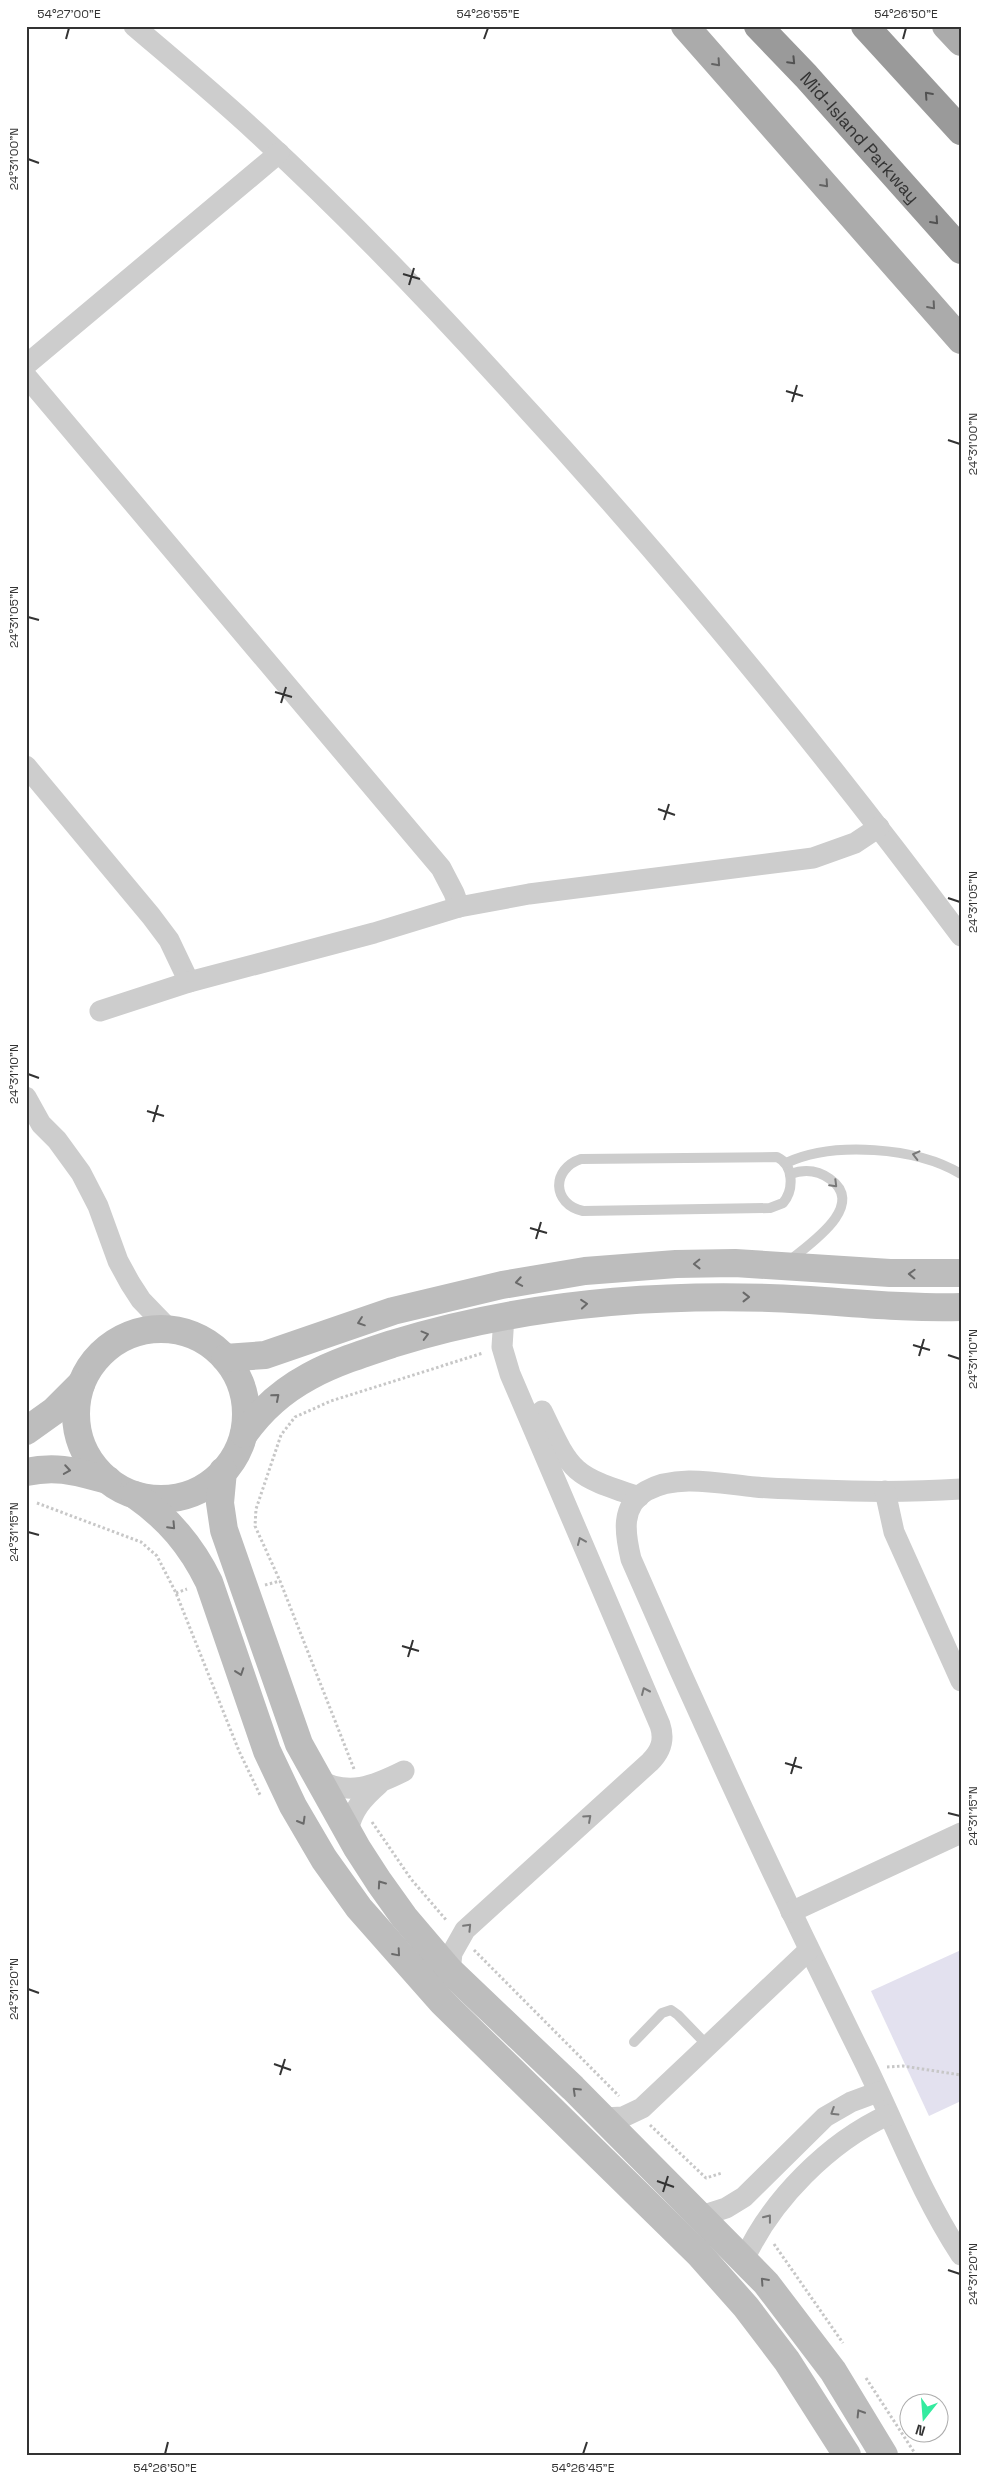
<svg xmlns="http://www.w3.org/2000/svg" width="987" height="2481" font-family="'Space Grotesk',sans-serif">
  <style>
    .park { fill: #e3e1ef }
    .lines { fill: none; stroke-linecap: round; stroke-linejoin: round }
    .path { stroke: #c7c7c7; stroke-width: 3; stroke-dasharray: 2.5 2.5; stroke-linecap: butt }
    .lane { stroke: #cdcdcd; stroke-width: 10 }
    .street { stroke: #cdcdcd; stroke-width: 21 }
    .secondary { stroke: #bdbdbd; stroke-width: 28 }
    .primary { stroke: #ababab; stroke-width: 28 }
    .highway { stroke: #9a9a9a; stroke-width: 28 }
    .oneway { stroke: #525252 }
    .oneway2 { stroke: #636363 }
    .oneway3 { stroke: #787878 }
    .oneway4 { stroke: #6a6a6a }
    .ticks { fill: none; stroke: #333; stroke-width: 2 }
    .labels { text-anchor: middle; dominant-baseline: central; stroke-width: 5; stroke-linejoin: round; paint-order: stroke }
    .street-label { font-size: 18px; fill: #333; stroke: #fff }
    .neatline { fill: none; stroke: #333; stroke-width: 2 }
    .ticks-label { font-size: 12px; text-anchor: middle; fill: #333 }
  </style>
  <rect width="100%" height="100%" fill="#fff"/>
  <!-- park -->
  <polygon class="park" points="961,1950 961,2101 929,2116 871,1991"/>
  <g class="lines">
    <!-- path -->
    <g class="path">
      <polyline points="37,1503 141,1542 157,1556 176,1593 239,1751 261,1797"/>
      <polyline points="265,1585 280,1581"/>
      <polyline points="176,1593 187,1589"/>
      <polyline points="354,1769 280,1581 255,1526 256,1509 281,1435 295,1417 331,1401 483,1353"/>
      <polyline points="372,1822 411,1879 447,1921"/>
      <polyline points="474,1950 619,2096"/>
      <polyline points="887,2067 903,2066 961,2075"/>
      <polyline points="650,2125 706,2178 722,2173"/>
      <polyline points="774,2244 843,2343"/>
      <polyline points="866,2378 916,2455"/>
    </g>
    <!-- lane -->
    <g class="lane">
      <path d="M 777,1157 C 794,1165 794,1190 783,1203 L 770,1208 L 583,1211 C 552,1204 551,1169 581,1159 Z"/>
      <path d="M 786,1163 C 833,1141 916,1147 961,1174"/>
      <path d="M 789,1261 C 808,1245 868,1206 830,1179 C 818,1170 804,1169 790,1174"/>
      <polyline points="634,2042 662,2013 671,2010 678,2015 708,2046"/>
    </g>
    <!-- street -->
    <g class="street">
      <path d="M 134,26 C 175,61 216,95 256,132 C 342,211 424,296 503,383 C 668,561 816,742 961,936"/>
      <polyline points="26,365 279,153"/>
      <polyline points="26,376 441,868 454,893 459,907"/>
      <polyline points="26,766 151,916 169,940 189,982"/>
      <polyline points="100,1011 189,982 374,933 459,907 529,894 813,858 855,843 879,827"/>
      <polyline points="26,1097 41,1124 57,1140 81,1173 98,1206 118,1261 130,1283 141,1300 169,1329"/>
      <path d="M 542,1411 C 572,1474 572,1475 639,1497"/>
      <path d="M 961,1489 C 914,1492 866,1492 820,1490 C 798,1489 777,1489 755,1487 C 722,1484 677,1473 646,1491 C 620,1506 625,1534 631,1559 C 704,1728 782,1896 864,2061 C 897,2128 920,2192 961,2255"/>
      <polyline points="885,1491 894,1532 961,1681"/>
      <path d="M 317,1779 C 348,1797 374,1786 404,1771"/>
      <path d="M 348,1831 C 352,1810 363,1798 379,1784"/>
      <polyline points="791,1912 961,1833"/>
      <path d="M 450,1971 L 452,1953 L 465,1930 L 650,1762 C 661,1751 665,1740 660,1725 L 510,1374 L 502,1347 L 504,1316"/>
      <polyline points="603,2118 623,2117 642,2108 809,1950"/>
      <polyline points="701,2216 726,2208 744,2197 825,2117 851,2102 878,2092"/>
      <path d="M 744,2260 C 771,2200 829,2142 888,2115"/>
    </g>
    <!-- secondary -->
    <g class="secondary">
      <circle cx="161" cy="1414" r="85"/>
      <polyline points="225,1358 265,1355 393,1311 502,1285 585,1271 676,1264 735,1263 890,1273 961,1273"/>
      <polyline points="26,1431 54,1411 81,1384"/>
      <path d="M 244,1434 C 282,1380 331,1364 392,1344 C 514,1306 641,1294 769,1298 C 833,1300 896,1309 961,1307"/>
      <polyline points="223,1471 220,1503 224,1530 299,1744 357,1848 379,1882 404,1917 450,1971 573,2088 766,2283 833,2371 884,2455"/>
      <path d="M 26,1472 C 58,1465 77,1472 108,1480"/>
      <path d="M 135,1495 C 168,1518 191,1545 209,1582 L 267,1751 L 293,1806 L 324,1859 L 359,1908 L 442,2002 L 699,2254 L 746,2307 L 787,2361 L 847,2455"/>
    </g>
    <!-- primary -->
    <g class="primary">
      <polyline points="685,26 961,340"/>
      <polyline points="946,26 961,42"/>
    </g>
    <!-- highway -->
    <g class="highway">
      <path id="s1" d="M 758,26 L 806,76 L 961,250"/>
      <polyline points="865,26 961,131"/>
    </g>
  </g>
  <!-- one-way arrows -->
  <defs><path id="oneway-chevron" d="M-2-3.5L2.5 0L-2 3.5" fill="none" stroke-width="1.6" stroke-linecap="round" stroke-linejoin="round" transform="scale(1.25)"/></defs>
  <g class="oneway">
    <use href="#oneway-chevron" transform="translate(792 61) rotate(46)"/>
    <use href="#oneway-chevron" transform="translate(928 95) rotate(-132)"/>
    <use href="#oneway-chevron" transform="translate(935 221) rotate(48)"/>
  </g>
  <g class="oneway2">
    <use href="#oneway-chevron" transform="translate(717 63) rotate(48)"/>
    <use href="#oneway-chevron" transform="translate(825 184) rotate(48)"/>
    <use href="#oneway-chevron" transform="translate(932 306) rotate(49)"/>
  </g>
  <g class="oneway3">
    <use href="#oneway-chevron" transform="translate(916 1155) rotate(-166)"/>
    <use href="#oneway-chevron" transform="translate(834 1184) rotate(45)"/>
    <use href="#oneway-chevron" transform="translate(581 1541) rotate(-113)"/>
    <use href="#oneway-chevron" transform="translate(645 1691) rotate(-114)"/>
    <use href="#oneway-chevron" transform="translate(588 1818) rotate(-42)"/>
    <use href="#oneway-chevron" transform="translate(468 1927) rotate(-46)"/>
    <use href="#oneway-chevron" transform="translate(834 2112) rotate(148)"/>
    <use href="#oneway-chevron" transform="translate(768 2218) rotate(-52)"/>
  </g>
  <g class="oneway4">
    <use href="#oneway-chevron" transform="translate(697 1264) rotate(179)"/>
    <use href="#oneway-chevron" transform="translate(912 1274) rotate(-178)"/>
    <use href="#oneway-chevron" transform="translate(519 1282) rotate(170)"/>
    <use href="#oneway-chevron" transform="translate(746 1297)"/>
    <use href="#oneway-chevron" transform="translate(584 1304) rotate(-5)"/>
    <use href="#oneway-chevron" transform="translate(361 1322) rotate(161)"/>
    <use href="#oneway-chevron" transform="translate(425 1335) rotate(-15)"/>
    <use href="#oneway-chevron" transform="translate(276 1397) rotate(-41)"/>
    <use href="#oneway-chevron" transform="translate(67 1470) rotate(9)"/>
    <use href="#oneway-chevron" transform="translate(172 1526) rotate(47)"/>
    <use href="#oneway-chevron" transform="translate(240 1672) rotate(71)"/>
    <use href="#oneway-chevron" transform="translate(302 1821) rotate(60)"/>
    <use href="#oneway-chevron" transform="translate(381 1884) rotate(-125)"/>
    <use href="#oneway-chevron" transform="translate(397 1953) rotate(49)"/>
    <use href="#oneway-chevron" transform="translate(576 2091) rotate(-136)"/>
    <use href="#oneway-chevron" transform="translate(764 2281) rotate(-132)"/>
    <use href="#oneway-chevron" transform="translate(860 2413) rotate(-122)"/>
  </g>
  <!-- ticks -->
  <path class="ticks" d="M 66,39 L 69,28M 484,39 L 488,28M 903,39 L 906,28M 28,159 L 39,163M 403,274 L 420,279M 409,285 L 414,268M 786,391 L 803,396M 792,402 L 797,385M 948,440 L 960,444M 28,617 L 39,620M 275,692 L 292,697M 281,703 L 286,687M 658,809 L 675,815M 664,820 L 669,804M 948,898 L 960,902M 28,1074 L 39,1078M 147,1111 L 164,1116M 153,1122 L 158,1105M 530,1228 L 547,1233M 536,1239 L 541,1222M 913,1345 L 930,1350M 948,1355 L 960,1359M 919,1356 L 924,1339M 28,1532 L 39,1535M 402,1646 L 419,1651M 408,1657 L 413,1640M 785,1763 L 802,1768M 791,1774 L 796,1757M 948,1813 L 960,1816M 28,1989 L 39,1993M 274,2064 L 291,2070M 280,2075 L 285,2059M 657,2181 L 674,2187M 663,2192 L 668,2176M 948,2270 L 960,2274M 165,2454 L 168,2442M 583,2454 L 587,2442"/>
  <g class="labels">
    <!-- street labels -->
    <g class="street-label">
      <text stroke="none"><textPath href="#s1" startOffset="151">Mid-Island Parkway</textPath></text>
    </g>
  </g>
  <!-- border -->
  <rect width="987" height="2481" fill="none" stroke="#ffffff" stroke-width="55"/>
  <!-- north arrow -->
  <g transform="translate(924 2418) rotate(197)"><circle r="24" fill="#ffffff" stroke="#adadad"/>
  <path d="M0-4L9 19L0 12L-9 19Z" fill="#33eb9f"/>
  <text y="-8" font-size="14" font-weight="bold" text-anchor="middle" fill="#333333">N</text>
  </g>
  <rect x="28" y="28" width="932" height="2426" class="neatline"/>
  <g class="ticks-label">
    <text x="69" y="18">54°27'00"E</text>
    <text x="488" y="18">54°26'55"E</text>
    <text x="906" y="18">54°26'50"E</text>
    <text transform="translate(14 159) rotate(-90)" y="4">24°31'00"N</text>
    <text transform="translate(973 444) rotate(-90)" y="4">24°31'00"N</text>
    <text transform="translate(14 617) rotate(-90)" y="4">24°31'05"N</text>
    <text transform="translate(973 902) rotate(-90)" y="4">24°31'05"N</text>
    <text transform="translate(14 1074) rotate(-90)" y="4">24°31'10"N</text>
    <text transform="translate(973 1359) rotate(-90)" y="4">24°31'10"N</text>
    <text transform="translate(14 1532) rotate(-90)" y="4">24°31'15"N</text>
    <text transform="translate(973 1816) rotate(-90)" y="4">24°31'15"N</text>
    <text transform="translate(14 1989) rotate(-90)" y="4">24°31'20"N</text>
    <text transform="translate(973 2274) rotate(-90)" y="4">24°31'20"N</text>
    <text x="165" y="2472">54°26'50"E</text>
    <text x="583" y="2472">54°26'45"E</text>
  </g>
</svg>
